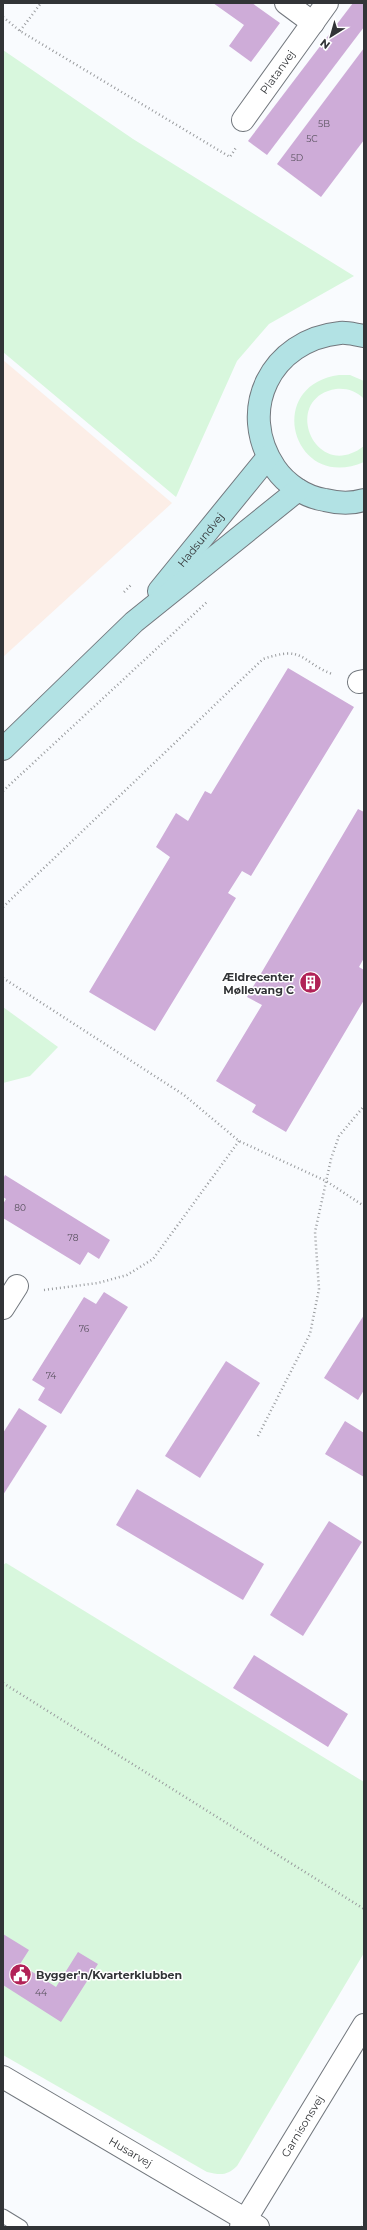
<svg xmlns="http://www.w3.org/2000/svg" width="367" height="2230" font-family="Montserrat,sans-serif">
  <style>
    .industrial { fill: #fceee7 }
    .green { fill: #d8f7dd }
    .building { fill: #ceacd8 }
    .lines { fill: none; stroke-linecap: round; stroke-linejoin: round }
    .service-casing { stroke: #73787e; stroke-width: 15 }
    .minor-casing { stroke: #73787e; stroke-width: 24 }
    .secondary-casing { stroke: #73787e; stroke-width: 24 }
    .path { stroke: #999b9e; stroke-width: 2.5; stroke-dasharray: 1 3; stroke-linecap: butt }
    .service { stroke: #fff; stroke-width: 13 }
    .minor { stroke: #fff; stroke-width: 22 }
    .secondary { stroke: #b2e2e4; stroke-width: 22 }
    .labels { text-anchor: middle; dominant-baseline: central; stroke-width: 3; stroke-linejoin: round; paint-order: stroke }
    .number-label { font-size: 9px; fill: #59525f }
    .street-label { font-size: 11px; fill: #323437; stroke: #fff }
    .poi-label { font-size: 11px; font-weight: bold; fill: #323437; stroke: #fff; text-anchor: end }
  </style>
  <rect width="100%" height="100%" fill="#f9fbfe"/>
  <!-- industrial -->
  <polygon class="industrial" points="3,360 172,503 3,657"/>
  <!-- green -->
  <g class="green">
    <polygon points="3,50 133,139 354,276 269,324 237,361 176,497 3,352"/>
    <path d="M 339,375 L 350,375 L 364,381 L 364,399 C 357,391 346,388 336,389 C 280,398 315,484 364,446 L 364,462 C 294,493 262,386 339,375 Z"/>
    <polygon points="3,1007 58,1047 30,1076 3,1083"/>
    <path d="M 6,1563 L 364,1782 L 364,1953 L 237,2166 C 227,2176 220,2175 207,2172 L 3,2055 L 3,1565 Z"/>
  </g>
  <!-- building -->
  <g class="building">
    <polygon points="213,3 252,3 280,23 251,62 229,46 244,25"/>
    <polygon points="353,3 364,3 364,27 267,155 248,141"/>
    <polygon points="364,48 364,140 321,197 277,164"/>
    <polygon points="288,668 354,707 251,876 242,871 228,893 236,898 155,1031 89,992 170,857 156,847 176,813 188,821 205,791 211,794"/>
    <polygon points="358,809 364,812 364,958 359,967 364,970 364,1000 286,1132 252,1112 256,1105 216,1081 262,1005 247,997"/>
    <polygon points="5,1175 110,1240 99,1259 88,1252 80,1265 3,1218 3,1204 6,1199 3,1197 3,1179"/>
    <polygon points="104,1292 128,1307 61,1414 38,1400 45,1388 32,1380 84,1297 96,1304"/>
    <polygon points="364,1315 364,1390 358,1400 324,1378"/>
    <polygon points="226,1361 260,1383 200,1478 165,1456"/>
    <polygon points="19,1408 47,1426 3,1495 3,1433"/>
    <polygon points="345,1421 364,1433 364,1477 325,1454"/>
    <polygon points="137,1489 264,1564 243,1600 116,1525"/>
    <polygon points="329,1521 362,1542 303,1636 270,1615"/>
    <polygon points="254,1655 348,1714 328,1747 233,1688"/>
    <polygon points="3,1934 29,1950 20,1964 56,1987 78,1952 98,1964 61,2022 3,1985"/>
  </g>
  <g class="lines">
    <defs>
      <polyline id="service" points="3,2216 21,2227"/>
      <g id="minor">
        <polyline points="286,3 313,23"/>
        <path id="s1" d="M 243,120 L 327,3"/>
        <polyline points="359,682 364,681"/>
        <polyline points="3,1308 17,1286"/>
        <path id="s2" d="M 3,2077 L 258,2227"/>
        <path id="s3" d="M 241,2227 L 364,2025"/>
      </g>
      <g id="secondary">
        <path d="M 364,336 C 356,335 347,332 340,333 C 271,340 236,410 275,468 C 286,484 305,497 325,500 C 337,503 351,504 364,500"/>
        <path id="s4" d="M 159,591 L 268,457"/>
        <polyline points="3,749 134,622 298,490"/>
      </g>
    </defs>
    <!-- service casing -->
    <use href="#service" class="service-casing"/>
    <!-- minor casing -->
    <use href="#minor" class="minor-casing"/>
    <!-- secondary casing -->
    <use href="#secondary" class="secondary-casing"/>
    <!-- path -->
    <g class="path">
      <polyline points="3,17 20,31 230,157 237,146"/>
      <polyline points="20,31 41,3"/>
      <polyline points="124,592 132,584"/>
      <polyline points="3,791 207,602"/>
      <path d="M 3,907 L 263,659 C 305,645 299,661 332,674"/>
      <polyline points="3,978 184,1095 239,1141 326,1181 364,1206"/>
      <polyline points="44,1290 98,1283 127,1275 153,1259 239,1141"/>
      <polyline points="258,1436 310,1334 319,1289 315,1232 331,1159 339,1136 364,1106"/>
      <polyline points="3,1683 364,1909"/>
      <polyline points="362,2227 364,2223"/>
    </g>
    <!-- service -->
    <use href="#service" class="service"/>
    <!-- minor -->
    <use href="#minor" class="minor"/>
    <!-- secondary -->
    <use href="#secondary" class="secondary"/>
  </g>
  <!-- icons -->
  <defs>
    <symbol id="building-disc" viewBox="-11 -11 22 22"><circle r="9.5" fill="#b12257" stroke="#fff"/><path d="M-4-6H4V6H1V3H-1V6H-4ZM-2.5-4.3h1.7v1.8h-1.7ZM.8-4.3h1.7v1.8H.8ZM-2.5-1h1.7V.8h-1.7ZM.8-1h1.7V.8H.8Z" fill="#fff"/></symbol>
    <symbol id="civic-disc" viewBox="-11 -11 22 22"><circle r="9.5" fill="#b12257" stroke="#fff"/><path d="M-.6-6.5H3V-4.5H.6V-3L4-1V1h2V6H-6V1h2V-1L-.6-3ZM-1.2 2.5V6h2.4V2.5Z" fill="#fff"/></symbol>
  </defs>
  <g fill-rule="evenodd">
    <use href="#building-disc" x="298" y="970" width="25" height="25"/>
    <use href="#civic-disc" x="8" y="1962" width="25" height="25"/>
  </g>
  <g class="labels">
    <!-- number labels -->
    <g class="number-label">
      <text x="324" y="123">5B</text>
      <text x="312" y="138">5C</text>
      <text x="297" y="157">5D</text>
      <text x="20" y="1207">80</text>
      <text x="73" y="1237">78</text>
      <text x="84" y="1328">76</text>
      <text x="51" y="1375">74</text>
      <text x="41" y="1992">44</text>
    </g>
    <!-- street labels -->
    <g class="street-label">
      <text stroke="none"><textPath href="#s1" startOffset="59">Platanvej</textPath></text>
      <text stroke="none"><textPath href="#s4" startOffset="66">Hadsundvej</textPath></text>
      <text stroke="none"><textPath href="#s3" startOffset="118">Garnisonsvej</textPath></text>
      <text stroke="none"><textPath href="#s2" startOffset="148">Husarvej</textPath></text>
    </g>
    <!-- poi labels -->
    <g class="poi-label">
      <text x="294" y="977">Ældrecenter<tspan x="294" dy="13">Møllevang C</tspan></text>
      <text x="36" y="1975" text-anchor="start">Bygger'n/Kvarterklubben</text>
    </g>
  </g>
  <!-- border -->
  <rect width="367" height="2230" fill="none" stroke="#323437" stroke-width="8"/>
  <!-- north arrow -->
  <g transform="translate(331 36) rotate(217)" stroke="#ffffff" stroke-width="3" paint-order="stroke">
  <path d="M0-3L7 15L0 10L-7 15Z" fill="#323437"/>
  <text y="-6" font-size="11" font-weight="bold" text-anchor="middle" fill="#323437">N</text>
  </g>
</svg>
